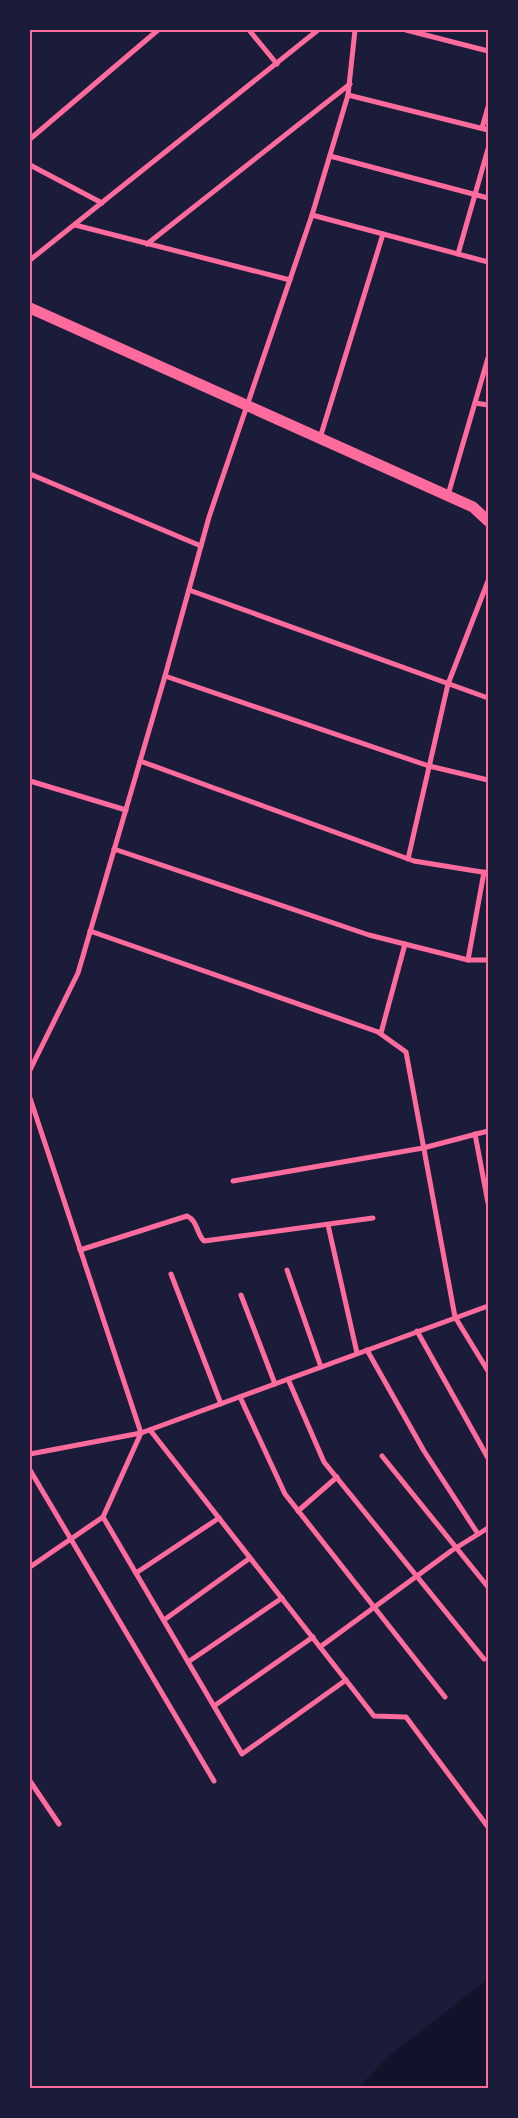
<svg xmlns="http://www.w3.org/2000/svg" width="518" height="2118" font-family="Commissioner,sans-serif">
  <style>
    .water { fill: #12122b }
    .lines { fill: none; stroke-linecap: round; stroke-linejoin: round }
    .minor { stroke: #ff6b9d; stroke-width: 5 }
    .primary { stroke: #ff6b9d; stroke-width: 11 }
    .neatline { fill: none; stroke: #ff6b9d; stroke-width: 2 }
  </style>
  <rect width="100%" height="100%" fill="#1b1b3a"/>
  <!-- water -->
  <polygon class="water" points="488,1979 488,2088 358,2088 390,2055"/>
  <g class="lines">
    <!-- minor -->
    <g class="minor">
      <polyline points="249,30 277,64"/>
      <polyline points="406,30 488,51"/>
      <polyline points="348,95 488,130"/>
      <polyline points="482,128 488,107"/>
      <polyline points="30,139 158,30"/>
      <polyline points="330,156 488,198"/>
      <polyline points="30,165 102,203"/>
      <polyline points="312,215 488,262"/>
      <polyline points="75,225 290,280"/>
      <polyline points="147,244 350,84"/>
      <polyline points="458,254 488,149"/>
      <polyline points="30,260 318,30"/>
      <polyline points="475,403 488,405"/>
      <polyline points="320,438 383,234"/>
      <polyline points="30,474 201,546"/>
      <polyline points="448,495 488,358"/>
      <polyline points="189,590 488,698"/>
      <polyline points="165,676 429,766 488,780"/>
      <polyline points="140,761 414,861 488,873"/>
      <polyline points="30,781 126,810"/>
      <polyline points="114,849 369,935 468,960 484,872"/>
      <polyline points="408,859 448,684 488,581"/>
      <polyline points="90,931 381,1033 405,944"/>
      <polyline points="468,960 488,960"/>
      <polyline points="378,1032 406,1052 455,1317 488,1371"/>
      <polyline points="30,1070 78,973 165,676 209,517 312,215 348,95 355,30"/>
      <polyline points="30,1098 141,1433 103,1517 30,1567"/>
      <polyline points="475,1134 488,1203"/>
      <polyline points="233,1181 423,1148 488,1131"/>
      <polyline points="328,1225 357,1353"/>
      <path d="M 80,1250 L 187,1216 C 198,1221 196,1233 204,1241 L 373,1218"/>
      <polyline points="287,1270 321,1367"/>
      <polyline points="171,1274 221,1404"/>
      <polyline points="241,1295 275,1384"/>
      <polyline points="417,1331 488,1458"/>
      <polyline points="367,1350 424,1451 478,1534"/>
      <polyline points="288,1379 324,1462 484,1659"/>
      <polyline points="240,1397 285,1494 445,1697"/>
      <polyline points="150,1430 374,1716 406,1717 488,1827"/>
      <polyline points="30,1454 141,1433 488,1306"/>
      <polyline points="382,1456 488,1587"/>
      <polyline points="30,1470 214,1781"/>
      <polyline points="298,1511 337,1477"/>
      <polyline points="103,1517 242,1754 346,1680"/>
      <polyline points="136,1573 219,1518"/>
      <polyline points="164,1620 250,1558"/>
      <polyline points="320,1647 451,1551 488,1528"/>
      <polyline points="188,1662 282,1598"/>
      <polyline points="214,1706 313,1637"/>
      <polyline points="30,1781 59,1824"/>
    </g>
    <!-- primary -->
    <polyline class="primary" points="30,308 473,507 488,521"/>
  </g>
  <!-- border -->
  <rect width="518" height="2118" fill="none" stroke="#1b1b3a" stroke-width="62"/>
  <rect x="31" y="31" width="456" height="2056" class="neatline"/>
</svg>
